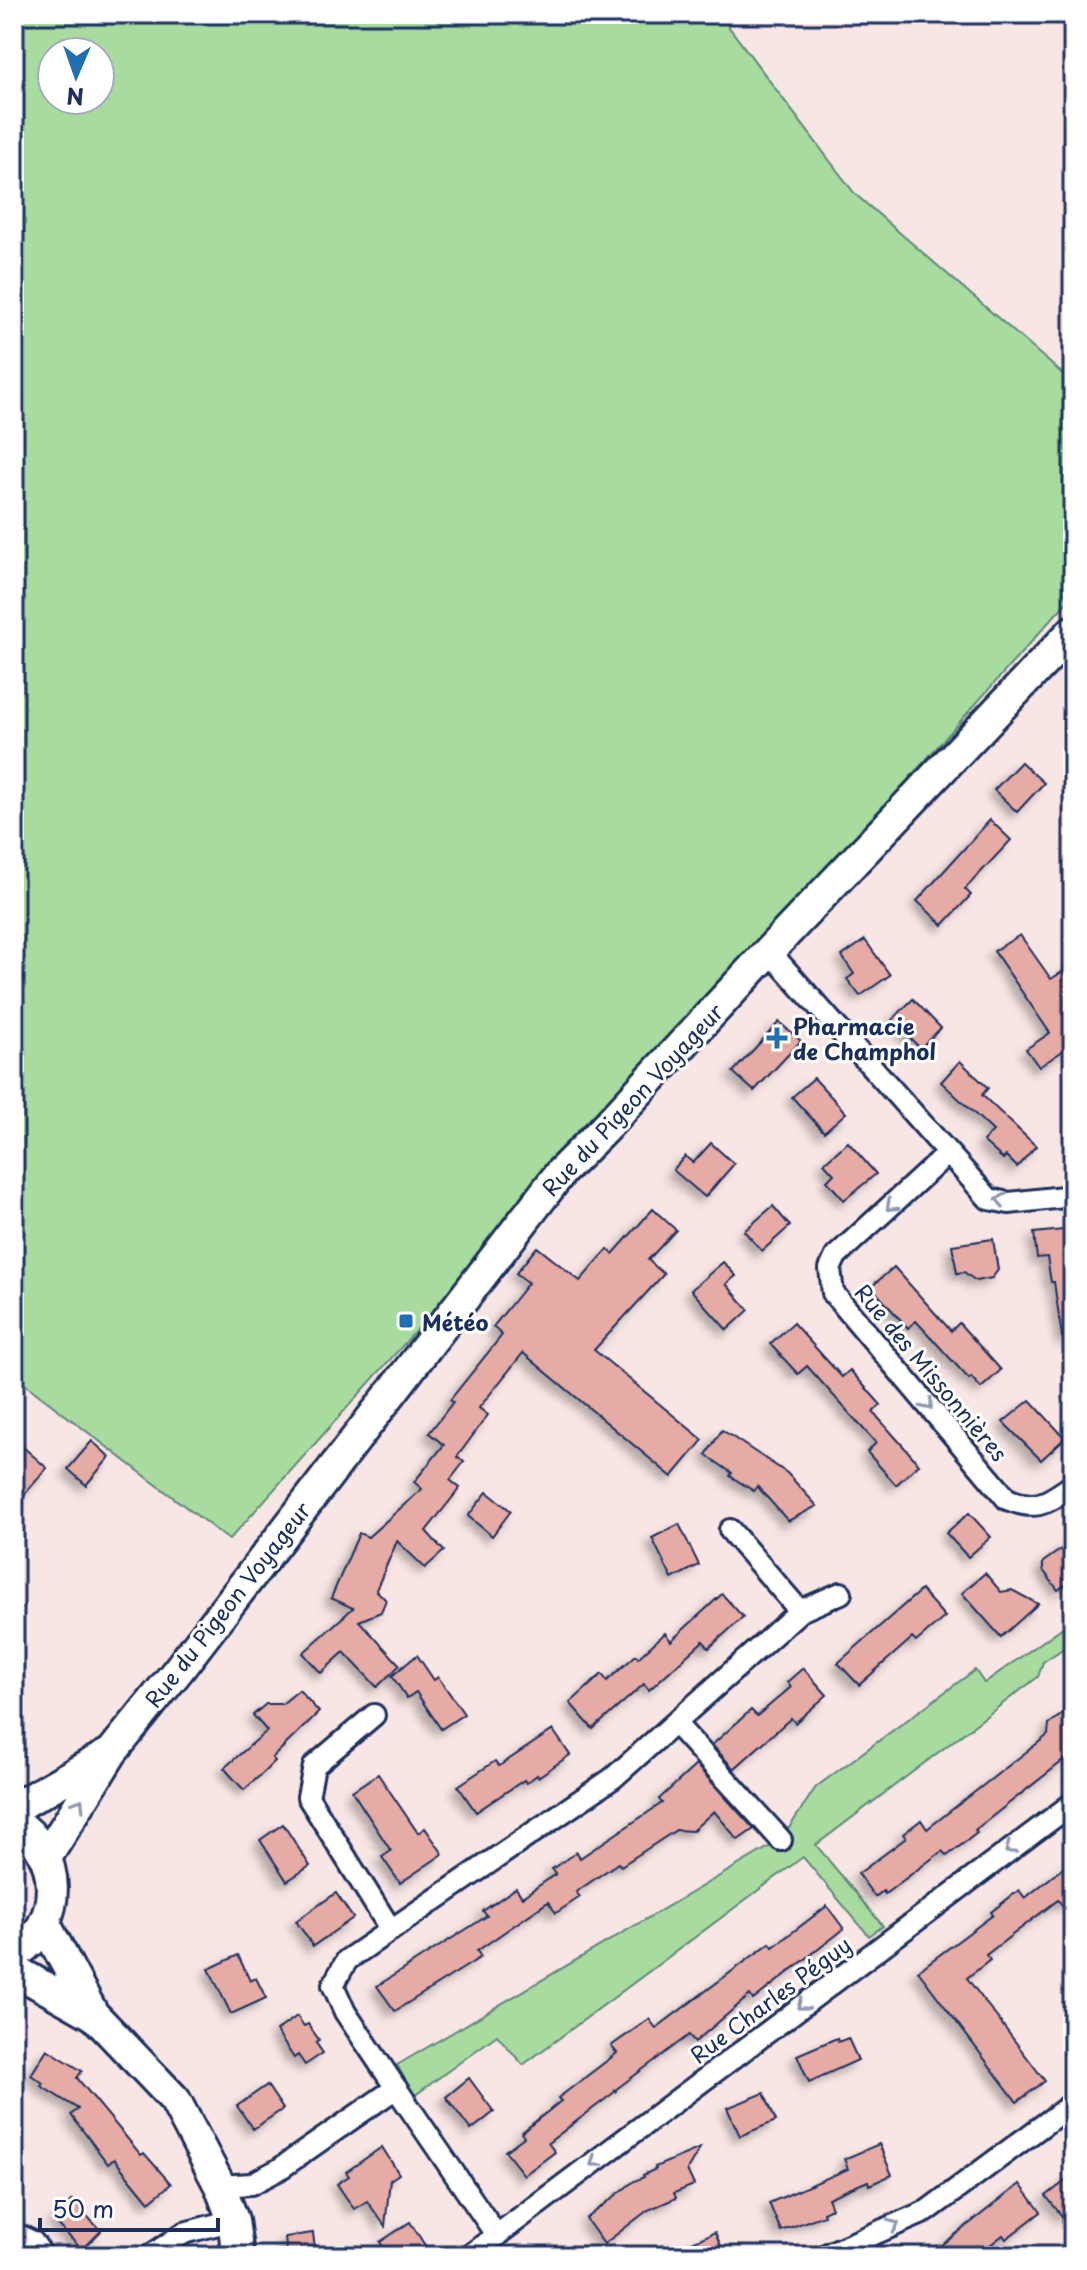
<svg xmlns="http://www.w3.org/2000/svg" width="1087" height="2270" font-family="'Playpen Sans',sans-serif">
  <style>
    .green { fill: #a7dc9e; stroke: #61867e; stroke-width: 2; fill-rule: evenodd }
    .building { fill: #e6aba4; stroke: #1b2f5e; stroke-width: 2; filter: url(#shadow) }
    .lines { fill: none; stroke-linecap: round; stroke-linejoin: round }
    .street-casing { stroke: #1b2f5e; stroke-width: 26 }
    .secondary-casing { stroke: #1b2f5e; stroke-width: 36 }
    .street { stroke: #fff; stroke-width: 20 }
    .secondary { stroke: #fff; stroke-width: 30 }
    .oneway { stroke: #8d97ae }
    .poi-dot { fill: #1f6fb2; stroke: #fff; stroke-width: 3 }
    .labels { text-anchor: middle; dominant-baseline: central; stroke-width: 6; stroke-linejoin: round; paint-order: stroke }
    .poi-label { font-size: 22px; font-weight: bold; fill: #1b2f5e; stroke: #fff; text-anchor: start }
    .street-label { font-size: 22px; fill: #1b2f5e; stroke: #fff }
  </style>
  <defs>
    <filter id="shadow"><feDropShadow dx="-6" dy="6" stdDeviation="4" flood-color="#0004"/></filter>
  </defs>
  <rect width="100%" height="100%" fill="#f8e6e4"/>
  <filter id="ink" filterUnits="userSpaceOnUse"><feTurbulence type="fractalNoise" baseFrequency=".0125" numOctaves="2"/><feDisplacementMap in="SourceGraphic" scale="16" xChannelSelector="R" yChannelSelector="G"/><feConvolveMatrix kernelMatrix="1 2 1 2 8 2 1 2 1" color-interpolation-filters="sRGB"/></filter>
  <g filter="url(#ink)">
    <!-- green -->
    <g class="green">
      <path d="M 14,14 L 719,14 L 855,194 L 1073,383 L 1073,595 L 229,1540 L 18,1379 L 14,1381 ZM 52,52 L 100,52 L 100,100 L 52,100 Z"/>
      <polygon points="1073,1620 1073,1642 1043,1662 1038,1677 816,1845 883,1926 869,1936 803,1857 523,2065 497,2035 414,2096 397,2065 781,1840 816,1787 975,1670 984,1683"/>
    </g>
    <!-- building -->
    <g class="building">
      <polygon points="1021,762 1044,783 1017,812 994,790"/>
      <polygon points="990,820 1011,840 965,889 971,895 943,925 917,901"/>
      <polygon points="1020,935 1051,979 1073,965 1073,997 1066,1001 1073,1012 1073,1044 1039,1067 1026,1049 1050,1033 994,951"/>
      <polygon points="865,940 890,975 860,996 847,979 854,974 842,956"/>
      <polygon points="913,999 941,1028 920,1048 892,1020"/>
      <polygon points="779,1022 801,1041 754,1091 733,1072"/>
      <polygon points="960,1061 988,1088 982,1095 1036,1146 1017,1167 1006,1156 1003,1159 983,1141 993,1131 941,1082"/>
      <polygon points="814,1078 846,1113 824,1132 792,1097"/>
      <polygon points="848,1142 876,1174 844,1200 827,1181 834,1174 824,1163"/>
      <polygon points="711,1143 734,1164 705,1197 673,1170 685,1156 693,1163"/>
      <polygon points="773,1206 790,1226 762,1251 744,1231"/>
      <polygon points="653,1209 676,1230 648,1260 664,1274 594,1350 703,1440 672,1477 523,1353 479,1408 488,1415 457,1457 464,1462 450,1480 460,1488 426,1531 444,1551 425,1568 397,1541 376,1590 386,1600 381,1612 359,1621 400,1665 377,1687 344,1652 321,1673 303,1653 353,1608 331,1598 359,1533 368,1537 422,1489 414,1482 444,1445 429,1433 453,1402 450,1400 502,1335 493,1327 528,1283 516,1273 537,1247 580,1281 608,1249 613,1254"/>
      <polygon points="1073,1229 1073,1337 1062,1337 1054,1282 1051,1282 1047,1257 1037,1258 1034,1233"/>
      <polygon points="993,1239 998,1270 992,1278 976,1281 964,1272 957,1273 952,1245"/>
      <polygon points="723,1262 736,1276 726,1284 749,1310 727,1330 691,1290"/>
      <polygon points="894,1267 951,1331 959,1323 1001,1370 981,1388 971,1377 969,1379 916,1321 908,1328 871,1287"/>
      <polygon points="793,1323 842,1377 850,1370 881,1405 873,1412 919,1464 896,1485 867,1452 876,1443 807,1366 798,1374 770,1344"/>
      <polygon points="1030,1400 1065,1438 1041,1460 1003,1422"/>
      <polygon points="722,1430 787,1473 817,1506 788,1521 757,1486 754,1491 730,1476 732,1473 706,1455"/>
      <polygon points="14,1439 47,1468 25,1494 14,1484"/>
      <polygon points="92,1441 110,1457 86,1485 68,1469"/>
      <polygon points="487,1492 511,1511 492,1536 468,1516"/>
      <polygon points="969,1513 991,1537 968,1557 946,1533"/>
      <polygon points="679,1524 699,1565 672,1579 652,1538"/>
      <polygon points="1073,1541 1073,1579 1058,1590 1043,1570 1043,1562"/>
      <polygon points="985,1573 1001,1592 1012,1590 1038,1604 1001,1637 962,1593"/>
      <polygon points="921,1590 945,1617 916,1642 912,1638 859,1685 838,1663"/>
      <polygon points="722,1594 743,1617 709,1648 703,1641 649,1690 644,1684 593,1729 570,1703 602,1674 607,1681 636,1655 638,1658 665,1633 671,1641"/>
      <polygon points="417,1655 434,1680 438,1677 464,1714 441,1729 416,1692 407,1698 392,1676"/>
      <polygon points="803,1668 827,1695 795,1723 791,1718 734,1769 712,1745 751,1710 757,1716 791,1687 787,1682"/>
      <polygon points="299,1690 319,1712 272,1758 275,1761 265,1771 244,1790 224,1768 267,1731 253,1715 266,1704 282,1704"/>
      <polygon points="1065,1712 1073,1723 1073,1753 975,1830 977,1833 947,1856 942,1851 885,1894 883,1891 875,1897 858,1874 906,1838 903,1834 921,1820 927,1829 976,1791 1048,1735 1049,1724"/>
      <polygon points="553,1730 570,1755 538,1777 537,1775 526,1783 524,1780 476,1812 458,1786 495,1761 499,1766"/>
      <polygon points="696,1765 754,1829 738,1840 714,1811 692,1831 676,1830 621,1866 618,1863 576,1892 580,1897 556,1913 548,1902 477,1951 481,1957 395,2011 377,1986 487,1916 483,1911 516,1888 522,1897 556,1874 552,1869 577,1852 580,1858 662,1803 659,1799"/>
      <polygon points="378,1774 418,1833 425,1828 443,1854 400,1883 382,1857 391,1851 352,1791"/>
      <polygon points="283,1824 310,1866 287,1881 260,1840"/>
      <polygon points="1073,1860 1073,1897 1062,1905 1058,1900 986,1955 990,1960 967,1978 1045,2081 1017,2102 918,1971 993,1915 991,1912 1019,1890 1025,1898"/>
      <polygon points="336,1893 353,1918 313,1946 296,1921"/>
      <polygon points="827,1906 844,1929 753,2000 750,1995 695,2042 689,2035 615,2090 616,2091 548,2143 555,2152 524,2175 505,2151 524,2137 521,2133 561,2101 558,2098 617,2053 611,2046 649,2019 656,2028 770,1943 773,1947"/>
      <polygon points="238,1955 250,1981 256,1978 266,1998 231,2014 209,1969"/>
      <polygon points="297,2016 304,2026 308,2024 319,2040 316,2043 323,2053 305,2065 298,2055 294,2058 276,2031"/>
      <polygon points="837,2038 838,2042 848,2038 858,2060 809,2082 797,2055"/>
      <polygon points="47,2049 82,2071 77,2078 141,2155 144,2153 171,2184 149,2202 114,2159 108,2164 71,2115 78,2109 41,2086 43,2083 31,2075"/>
      <polygon points="469,2078 494,2112 471,2130 446,2097"/>
      <polygon points="267,2085 283,2109 253,2129 237,2106"/>
      <polygon points="764,2093 776,2121 740,2136 727,2108"/>
      <polygon points="879,2144 892,2175 869,2185 868,2181 828,2198 832,2208 823,2212 824,2215 781,2231 769,2203 848,2169 844,2159"/>
      <polygon points="382,2147 399,2174 390,2180 385,2226 367,2201 354,2209 337,2184 349,2176 346,2172"/>
      <polygon points="700,2148 687,2170 694,2185 674,2193 676,2198 648,2210 604,2244 586,2219 634,2181 644,2177 643,2175 656,2169 655,2167"/>
      <polygon points="1073,2175 1073,2207 1062,2216 1046,2196"/>
      <polygon points="1020,2184 1041,2212 1006,2239 1003,2235 976,2256 928,2256"/>
      <polygon points="72,2200 101,2231 82,2250 53,2219"/>
      <polygon points="410,2222 426,2247 412,2256 389,2256 380,2242"/>
      <polygon points="715,2232 725,2256 660,2256"/>
      <polygon points="313,2233 316,2256 287,2256 285,2237"/>
    </g>
    <g class="lines">
      <defs>
        <g id="street">
          <polyline points="769,951 989,1199 1009,1203 1073,1196"/>
          <path d="M 948,1153 L 836,1256 L 830,1269 L 833,1293 L 1007,1499 C 1039,1512 1047,1502 1073,1485"/>
          <polyline points="730,1530 800,1611"/>
          <polyline points="374,1715 314,1766 308,1797 391,1930"/>
          <polyline points="675,1723 781,1840"/>
          <polyline points="396,2088 345,2012 333,1985 347,1960 613,1778 800,1611 841,1593"/>
          <polyline points="220,2186 251,2184 278,2170 396,2088 497,2236"/>
          <polyline points="14,2233 33,2242 43,2256"/>
          <polyline points="150,2256 184,2233 233,2220"/>
          <polyline points="469,2256 1073,1803"/>
          <polyline points="823,2256 927,2211 1073,2103"/>
        </g>
        <g id="secondary">
          <polyline points="14,1808 107,1755"/>
          <path d="M 14,1822 C 63,1851 66,1925 14,1954"/>
          <polyline points="47,1856 112,1752 179,1669 561,1172 603,1130 769,951 1073,631"/>
          <polyline points="45,1924 93,2014 175,2100 220,2186 233,2220 238,2256"/>
          <polyline points="14,1970 92,2014"/>
        </g>
      </defs>
      <!-- street casing -->
      <use href="#street" class="street-casing"/>
      <!-- secondary casing -->
      <use href="#secondary" class="secondary-casing"/>
      <!-- street -->
      <use href="#street" class="street"/>
      <!-- secondary -->
      <use href="#secondary" class="secondary"/>
    </g>
    <!-- one-way arrows -->
    <defs><path id="oneway-chevron" d="M-2-3.5L2.5 0L-2 3.5" fill="none" stroke-width="1.6" stroke-linecap="round" stroke-linejoin="round" transform="scale(2)"/></defs>
    <g class="oneway">
      <use href="#oneway-chevron" transform="translate(1001 1200) rotate(-169)"/>
      <use href="#oneway-chevron" transform="translate(891 1206) rotate(137)"/>
      <use href="#oneway-chevron" transform="translate(928 1405) rotate(50)"/>
      <use href="#oneway-chevron" transform="translate(79 1804) rotate(-58)"/>
      <use href="#oneway-chevron" transform="translate(1010 1849) rotate(143)"/>
      <use href="#oneway-chevron" transform="translate(802 2005) rotate(143)"/>
      <use href="#oneway-chevron" transform="translate(595 2162) rotate(143)"/>
      <use href="#oneway-chevron" transform="translate(894 2225) rotate(-24)"/>
    </g>
  </g>
  <!-- markers -->
  <g class="poi-dot">
    <path d="M773 1026h8v8h8v8h-8v8h-8v-8h-8v-8h8z"/>
    <rect x="398" y="1313" width="16" height="16" rx="4"/>
  </g>
  <g class="labels">
    <!-- poi labels -->
    <g class="poi-label">
      <text x="793" y="1025">Pharmacie<tspan x="793" dy="25">de Champhol</tspan></text>
      <text x="422" y="1321">Météo</text>
    </g>
    <!-- street labels -->
    <g class="street-label">
      <text transform="translate(632 1099) rotate(-47)">Rue du Pigeon Voyageur</text>
      <text transform="translate(932 1372) rotate(50)">Rue des Missonnières</text>
      <text transform="translate(227 1604) rotate(-52)">Rue du Pigeon Voyageur</text>
      <text transform="translate(770 1999) rotate(-37)">Rue Charles Péguy</text>
    </g>
  </g>
  <!-- margin -->
  <rect width="1087" height="2270" fill="none" stroke="#fff" stroke-width="48"/>
  <rect x="24" y="24" width="1039" height="2222" fill="none" stroke="#1b2f5e" stroke-width="3" filter="url(#ink)"/>
  <!-- north arrow -->
  <g transform="translate(76 76) rotate(182)"><circle r="38" fill="#ffffff" stroke="#a4acbf" stroke-width="2"/>
  <path d="M0-6L14 30L0 20L-14 30Z" fill="#1f6fb2"/>
  <text y="-12" font-size="22" font-weight="bold" text-anchor="middle" fill="#1b2f5e">N</text>
  </g>
  <!-- scale -->
  <path d="M40 2218v12h178v-12" fill="none" stroke="#1b2f5e" stroke-width="4"/>
  <text x="52" y="2218" font-size="24" fill="#1b2f5e" stroke="#ffffff" stroke-width="6" paint-order="stroke">50 m</text>
</svg>
